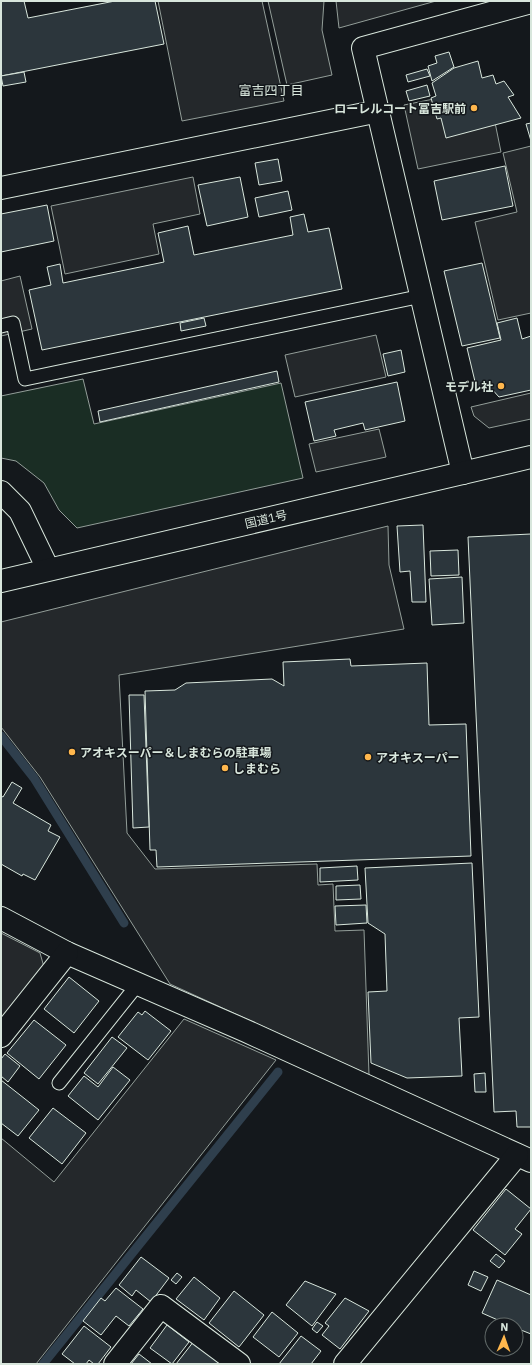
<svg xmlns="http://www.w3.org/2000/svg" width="532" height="1365" font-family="'IBM Plex Sans','Noto Sans JP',sans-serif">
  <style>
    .green { fill: #1a2d24; stroke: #939e99 }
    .parking { fill: #24282b; stroke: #939e99 }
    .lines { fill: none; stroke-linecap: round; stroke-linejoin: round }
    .stream { stroke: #2f3f4d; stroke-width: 9 }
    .building { fill: #2c363c; stroke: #d8e6dc }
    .service-casing { stroke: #d8e6dc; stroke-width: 15 }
    .minor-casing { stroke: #d8e6dc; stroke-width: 24 }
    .trunk-casing { stroke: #d8e6dc; stroke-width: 24 }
    .service { stroke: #14181c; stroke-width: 13 }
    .minor { stroke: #14181c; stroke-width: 22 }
    .trunk { stroke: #14181c; stroke-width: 22 }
    .poi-dot { fill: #ffb74d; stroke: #14181c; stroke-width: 1.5 }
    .labels { text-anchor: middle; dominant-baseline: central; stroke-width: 3; stroke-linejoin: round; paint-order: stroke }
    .poi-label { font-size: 12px; font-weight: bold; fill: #d8e6dc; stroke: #14181c; text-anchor: start }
    .street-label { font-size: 12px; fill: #d8e6dc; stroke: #14181c }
    .neighbourhood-label { font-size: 13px; fill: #d8e6dc; stroke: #14181c }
  </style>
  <rect width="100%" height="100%" fill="#14181c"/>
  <!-- green -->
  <polygon class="green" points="83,379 94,424 281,383 303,478 77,528 59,510 44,483 16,461 1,458 1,396"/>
  <!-- parking -->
  <g class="parking">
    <polygon points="158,1 262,1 284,101 182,121"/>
    <polygon points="268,1 324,1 322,30 332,75 287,85"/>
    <polygon points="336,1 436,1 339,28"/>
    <polygon points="488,88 501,152 418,169 404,105"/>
    <polygon points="531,146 531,313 498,320 475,222 517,212 503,153"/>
    <polygon points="193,177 200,214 153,224 159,254 65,274 51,206"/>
    <polygon points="20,276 32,329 1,336 1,281"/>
    <polygon points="376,335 386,377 295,397 285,355"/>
    <polygon points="531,393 531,419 489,428 474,416 471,407"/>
    <polygon points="379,429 386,457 316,472 309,444"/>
    <polygon points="388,526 389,565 404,629 119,675 127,833 155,869 317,864 318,885 333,884 335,931 364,930 369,1075 170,984 40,777 1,727 1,622"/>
    <polygon points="1,933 40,953 44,967 1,1020"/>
    <polygon points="184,1019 276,1060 36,1364 1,1364 1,1138 54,1182"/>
  </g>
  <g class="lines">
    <!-- stream -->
    <g class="stream">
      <polyline points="1,736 34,778 124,923"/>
      <polyline points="43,1364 278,1072"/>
    </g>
  </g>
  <!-- building -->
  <g class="building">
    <polygon points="1,1 24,1 28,18 115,1 155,1 164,44 1,76"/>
    <polygon points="449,52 454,67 432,81 428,66 437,63 435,56"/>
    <polygon points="478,61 482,78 493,75 496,84 504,81 514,95 508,97 521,118 446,138 441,118 437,119 431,98 436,96 432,83 454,68"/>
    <polygon points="427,69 430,76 408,82 406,75"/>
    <polygon points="24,72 26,82 3,86 1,76"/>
    <polygon points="427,85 430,96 409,101 406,91"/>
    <polygon points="531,123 531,141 526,124"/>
    <polygon points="278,159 282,181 259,185 255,163"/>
    <polygon points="505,166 513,206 442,220 434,181"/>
    <polygon points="240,177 248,217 207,226 198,185"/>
    <polygon points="288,191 292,210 259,217 255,198"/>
    <polygon points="47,205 54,241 1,252 1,214"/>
    <polygon points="304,214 308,232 329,228 342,289 42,350 29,290 51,285 47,267 60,264 63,283 164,262 158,233 188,226 194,255 293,235 290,217"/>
    <polygon points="482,263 500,338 462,346 444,271"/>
    <polygon points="204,318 206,326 181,331 180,323"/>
    <polygon points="517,318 522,339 531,336 531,390 499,397 490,387 477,390 467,348 501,340 497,323"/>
    <polygon points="401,350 405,372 388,376 383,354"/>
    <polygon points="277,371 279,382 100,422 98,411"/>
    <polygon points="397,382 405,421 365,430 363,423 334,430 336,436 314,441 305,402"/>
    <polygon points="423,525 426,602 412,602 410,571 400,572 397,526"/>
    <polygon points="531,534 531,1127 517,1127 516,1111 494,1112 468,537"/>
    <polygon points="458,550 459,575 431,576 430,551"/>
    <polygon points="462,577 464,623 432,625 429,579"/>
    <polygon points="350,659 351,666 427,663 429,725 466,724 471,856 157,867 156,850 150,850 145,691 175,690 186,683 272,679 284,686 283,662"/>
    <polygon points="129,695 144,695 149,827 133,828"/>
    <polygon points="12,782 22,788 13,803 51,825 48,831 60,837 35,880 23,874 22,876 1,864 1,796 3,797"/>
    <polygon points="472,863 479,1017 459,1018 462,1076 407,1078 371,1063 368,992 387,991 385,934 368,923 365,868"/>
    <polygon points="357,866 358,880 320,882 320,868"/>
    <polygon points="360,885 361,899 336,900 336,886"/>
    <polygon points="366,905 367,923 336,925 335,906"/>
    <polygon points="69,977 99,1001 74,1033 44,1009"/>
    <polygon points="145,1011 171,1031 148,1060 118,1037 138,1012 142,1015"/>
    <polygon points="34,1020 66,1045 39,1079 7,1053"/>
    <polygon points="112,1037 127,1048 98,1084 84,1073"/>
    <polygon points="5,1054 20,1066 8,1082 1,1076 1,1059"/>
    <polygon points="113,1067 130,1080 98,1120 68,1096 84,1076 98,1087"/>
    <polygon points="485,1073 486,1092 475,1092 474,1074"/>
    <polygon points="1,1080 39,1110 18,1136 1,1123"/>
    <polygon points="53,1108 86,1133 62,1164 29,1138"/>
    <polygon points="506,1189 531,1209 515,1229 522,1234 505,1255 473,1230"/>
    <polygon points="496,1254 505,1261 499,1268 490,1261"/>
    <polygon points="141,1257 169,1278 151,1302 136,1290 132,1296 119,1285"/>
    <polygon points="474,1271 488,1277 481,1291 468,1285"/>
    <polygon points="177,1273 182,1277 176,1284 171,1280"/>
    <polygon points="194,1277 220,1298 204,1320 176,1299"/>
    <polygon points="497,1280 531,1295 531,1334 516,1328 516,1325 509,1325 482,1313"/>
    <polygon points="305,1281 336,1294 312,1326 286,1305"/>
    <polygon points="116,1288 143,1309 129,1326 116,1316 101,1335 83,1321 101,1298 105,1301"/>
    <polygon points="234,1291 264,1315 239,1347 209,1323"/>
    <polygon points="345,1298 369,1311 340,1349 322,1335 329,1326 325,1323"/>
    <polygon points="272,1312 298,1333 279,1357 253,1337"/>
    <polygon points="317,1322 323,1326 317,1333 312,1329"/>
    <polygon points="167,1325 189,1342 172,1364 150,1348"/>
    <polygon points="84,1326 111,1347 98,1364 94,1364 89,1360 86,1364 75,1364 62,1354"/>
    <polygon points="301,1336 321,1351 311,1364 279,1364"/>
    <polygon points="194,1341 222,1364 176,1364"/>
    <polygon points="139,1354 152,1364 131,1364"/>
  </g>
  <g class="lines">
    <defs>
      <g id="service">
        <polyline points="1,326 13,323 25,379 422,296"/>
        <polyline points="59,1083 138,984"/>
      </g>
      <g id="minor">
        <polyline points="1,188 379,111"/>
        <polyline points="463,473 363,48 531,2"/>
        <polyline points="1,492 20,511 48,569"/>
        <polyline points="1,918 67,953 246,1031 531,1161"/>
        <polyline points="1,1036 67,953"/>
        <polyline points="115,1364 161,1306 239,1364"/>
        <polyline points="345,1364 517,1155"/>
      </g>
      <polyline id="trunk" points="1,581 531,457"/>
    </defs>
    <!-- service casing -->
    <use href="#service" class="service-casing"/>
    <!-- minor casing -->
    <use href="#minor" class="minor-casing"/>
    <!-- trunk casing -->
    <use href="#trunk" class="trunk-casing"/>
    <!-- service -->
    <use href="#service" class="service"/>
    <!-- minor -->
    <use href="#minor" class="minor"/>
    <!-- trunk -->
    <use href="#trunk" class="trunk"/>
  </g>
  <!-- markers -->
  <g class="poi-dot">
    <circle cx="474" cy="108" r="4"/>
    <circle cx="501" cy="386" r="4"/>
    <circle cx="72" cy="752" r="4"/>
    <circle cx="368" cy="757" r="4"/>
    <circle cx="225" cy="768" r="4"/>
  </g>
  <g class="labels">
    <!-- poi labels -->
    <g class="poi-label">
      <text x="466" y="108" text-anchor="end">ローレルコート冨吉駅前</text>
      <text x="493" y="386" text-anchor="end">モデル社</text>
      <text x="80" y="752">アオキスーパー＆しまむらの駐車場</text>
      <text x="376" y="757">アオキスーパー</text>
      <text x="233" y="768">しまむら</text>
    </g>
    <!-- street labels -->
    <g class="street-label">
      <text transform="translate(266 519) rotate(-13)">国道1号</text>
    </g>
    <!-- neighbourhood labels -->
    <g class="neighbourhood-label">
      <text x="271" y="90">富吉四丁目</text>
    </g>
  </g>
  <!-- border -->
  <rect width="532" height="1365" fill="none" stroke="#d8e6dc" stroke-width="4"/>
  <!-- north arrow -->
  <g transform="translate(504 1337) rotate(2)"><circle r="19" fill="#14181c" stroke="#626a69"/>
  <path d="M0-3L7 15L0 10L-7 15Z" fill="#ffb74d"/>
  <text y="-6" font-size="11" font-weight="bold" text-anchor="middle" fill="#d8e6dc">N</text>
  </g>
</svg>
